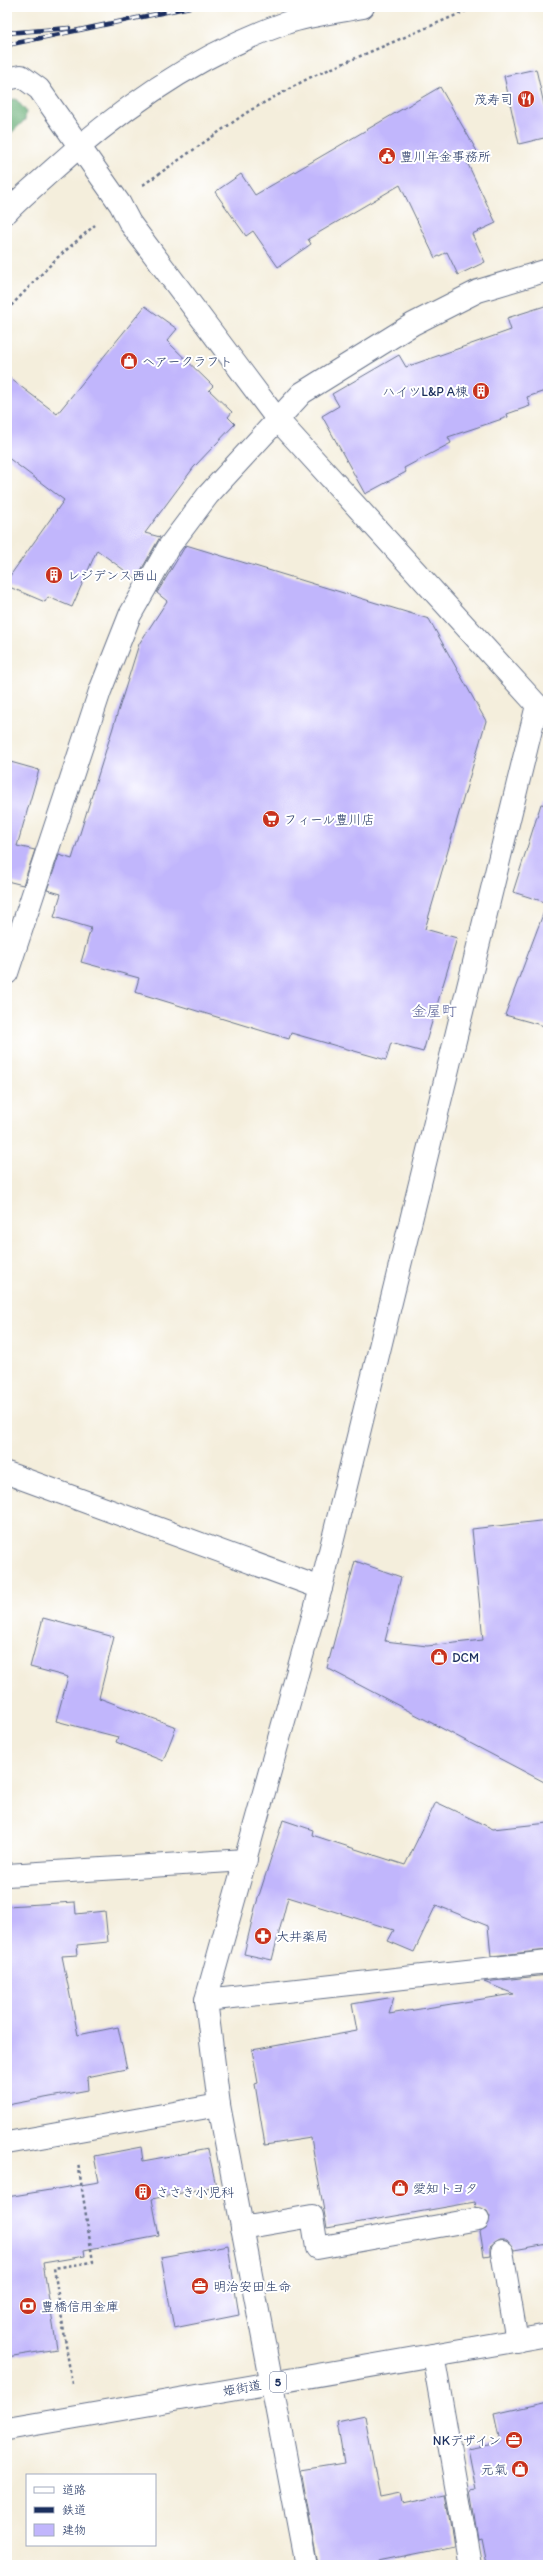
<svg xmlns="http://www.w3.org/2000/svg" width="555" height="2572" font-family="Itim,'Klee One',sans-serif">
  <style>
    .forest { fill: #66ad74; stroke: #406e69 }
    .building { fill: #c1b6fc }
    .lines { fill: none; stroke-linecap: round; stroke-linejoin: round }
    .lane-casing { stroke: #67728a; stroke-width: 24 }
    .street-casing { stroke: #67728a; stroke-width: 24 }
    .secondary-casing { stroke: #67728a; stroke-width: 24 }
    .primary-casing { stroke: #67728a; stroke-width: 24 }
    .path { stroke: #67728a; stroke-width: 2.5; stroke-dasharray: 3 3; stroke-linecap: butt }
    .lane { stroke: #fff; stroke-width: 22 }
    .street { stroke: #fff; stroke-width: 22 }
    .secondary { stroke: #fff; stroke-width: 22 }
    .primary { stroke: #fff; stroke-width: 22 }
    .rail-casing { stroke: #1b2f5e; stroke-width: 4.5 }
    .rail { stroke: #fff; stroke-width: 3; stroke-dasharray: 9; stroke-linecap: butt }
    .labels { text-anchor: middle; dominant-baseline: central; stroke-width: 4; stroke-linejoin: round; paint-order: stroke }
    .shield { fill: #fff; stroke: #5f6d8e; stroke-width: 1 }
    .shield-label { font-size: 12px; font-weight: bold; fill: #1b2f5e }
    .poi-label { font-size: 13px; fill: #1b2f5e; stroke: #fff; text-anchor: start }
    .street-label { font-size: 13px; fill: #1b2f5e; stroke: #fff }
    .quarter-label { font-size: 15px; fill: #555e95; stroke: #fff }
  </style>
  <rect width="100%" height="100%" fill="#fff"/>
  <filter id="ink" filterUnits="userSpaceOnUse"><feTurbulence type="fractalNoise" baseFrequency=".025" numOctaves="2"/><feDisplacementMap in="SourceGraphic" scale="8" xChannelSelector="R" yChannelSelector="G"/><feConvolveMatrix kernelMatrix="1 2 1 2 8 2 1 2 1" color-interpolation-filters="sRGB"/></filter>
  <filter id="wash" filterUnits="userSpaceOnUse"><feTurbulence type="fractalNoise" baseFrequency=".012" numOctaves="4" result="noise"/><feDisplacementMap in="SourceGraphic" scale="16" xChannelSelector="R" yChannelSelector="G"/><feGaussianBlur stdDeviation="0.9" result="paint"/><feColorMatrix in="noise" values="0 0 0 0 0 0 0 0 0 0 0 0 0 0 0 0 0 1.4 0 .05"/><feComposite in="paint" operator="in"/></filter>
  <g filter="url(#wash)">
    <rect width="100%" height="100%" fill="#f4eedc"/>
    <!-- forest -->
    <polygon class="forest" points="16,99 26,111 25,120 7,137 7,100"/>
    <g id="blocks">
      <!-- building -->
      <g class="building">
        <polygon points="536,69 548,122 548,137 519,144 504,76"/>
        <polygon points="440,87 478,153 464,156 496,223 472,234 485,262 458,275 447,252 435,258 400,185 308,239 311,244 278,267 253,231 246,236 215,192 241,174 255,195"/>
        <polygon points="548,305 548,390 527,397 530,406 507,414 508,417 448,437 451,443 404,468 406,472 365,494 322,416 339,406 332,394 399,355 406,367 511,330 507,318"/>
        <polygon points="145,306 177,329 167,341 213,386 209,390 232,412 228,417 235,424 194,467 145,533 160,537 136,579 97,550 72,607 48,597 45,602 7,586 7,580 64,500 7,457 7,376 57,414"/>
        <polygon points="186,545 429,619 486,721 425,929 457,938 423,1052 391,1043 386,1060 291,1033 289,1039 135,992 139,978 81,962 91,928 54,917 61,894 47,890 59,855 72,859 139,644 167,601 157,593"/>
        <polygon points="7,761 39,770 17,846 35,850 23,885 7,881"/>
        <polygon points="541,804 548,805 548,903 513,892"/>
        <polygon points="545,909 548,910 548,1027 505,1015"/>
        <polygon points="548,1520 548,1784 327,1668 355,1561 401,1577 385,1641 427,1646 483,1640 472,1529"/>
        <polygon points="43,1618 114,1637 99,1698 176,1727 163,1761 116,1742 118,1737 56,1721 68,1677 30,1667"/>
        <polygon points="436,1802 493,1829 548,1823 548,1950 491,1956 488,1926 436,1905 414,1952 388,1941 394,1930 288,1897 272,1960 244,1954 255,1908 283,1820 313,1830 312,1835 405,1865"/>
        <polygon points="75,1902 76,1914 105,1911 108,1942 77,1945 78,1955 62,1956 78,2035 118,2027 127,2069 87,2077 88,2090 7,2105 7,1906"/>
        <polygon points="548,1975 548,2244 514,2250 507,2240 500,2240 490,2247 490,2255 484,2256 480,2231 486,2228 490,2217 487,2211 476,2207 475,2202 327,2228 311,2138 265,2145 255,2084 258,2083 252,2050 357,2031 352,2004 394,1997 389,2014 514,1994 484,1982"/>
        <polygon points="141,2147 143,2161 208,2149 216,2186 152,2199 159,2236 84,2250 85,2256 43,2263 57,2349 7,2357 7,2197 99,2182 94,2156"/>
        <polygon points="228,2245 239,2315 174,2328 161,2257"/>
        <polygon points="548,2402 548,2565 486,2565 481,2540 478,2541 470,2490 476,2489 468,2448 500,2442 494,2414"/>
        <polygon points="365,2416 380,2498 400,2494 402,2504 445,2495 454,2546 379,2561 379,2565 318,2565 301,2470 344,2463 337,2422"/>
      </g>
    </g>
  </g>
  <g filter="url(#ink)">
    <use href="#blocks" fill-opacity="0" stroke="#67728a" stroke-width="1"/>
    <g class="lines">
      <defs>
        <g id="lane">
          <polyline points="242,2228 312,2216 317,2248 478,2219"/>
          <polyline points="502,2252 517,2341"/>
        </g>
        <g id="street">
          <polyline points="7,79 21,76 39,89 120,204 130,223 277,419 537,705 548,711"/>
          <polyline points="7,973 100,691 130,615 168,548 208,495 302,393 413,324 478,291 548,270"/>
          <polyline points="7,1473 321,1588"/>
          <polyline points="7,1875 246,1860"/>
          <polyline points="206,2000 548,1962"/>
          <polyline points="7,2143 219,2105"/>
          <polyline points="433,2355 470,2565"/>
          <polyline points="306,2565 219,2105 206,2000 321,1588 537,705"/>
        </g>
        <path id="secondary" d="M 7,212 C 19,199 34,187 47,175 C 117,111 196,54 286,23 C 310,15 338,12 363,7"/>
        <polyline id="primary" points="7,2429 548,2335"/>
      </defs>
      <!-- lane casing -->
      <use href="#lane" class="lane-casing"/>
      <!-- street casing -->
      <use href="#street" class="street-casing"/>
      <!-- secondary casing -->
      <use href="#secondary" class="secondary-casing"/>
      <!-- primary casing -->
      <use href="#primary" class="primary-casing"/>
      <!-- path -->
      <g class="path">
        <polyline points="143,185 249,111 309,78 475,7"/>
        <polyline points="7,310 57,258 95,225"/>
        <polyline points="72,2384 54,2268 93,2262 78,2162"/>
      </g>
      <!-- lane -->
      <use href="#lane" class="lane"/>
      <!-- street -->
      <use href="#street" class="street"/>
      <!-- secondary -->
      <use href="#secondary" class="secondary"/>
      <!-- primary -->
      <use href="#primary" class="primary"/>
      <defs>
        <g id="rail">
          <polyline points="7,33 69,28"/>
          <polyline points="7,45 190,7"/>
        </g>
      </defs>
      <!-- rail casing -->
      <use href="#rail" class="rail-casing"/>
      <!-- rail -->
      <use href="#rail" class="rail"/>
    </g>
  </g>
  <!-- icons -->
  <defs>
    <symbol id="restaurant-disc" viewBox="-11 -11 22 22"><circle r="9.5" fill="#c8321e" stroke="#fff"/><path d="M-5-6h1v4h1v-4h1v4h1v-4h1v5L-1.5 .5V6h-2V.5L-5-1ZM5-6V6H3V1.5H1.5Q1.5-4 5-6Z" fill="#fff"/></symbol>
    <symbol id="civic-disc" viewBox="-11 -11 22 22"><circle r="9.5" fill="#c8321e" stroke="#fff"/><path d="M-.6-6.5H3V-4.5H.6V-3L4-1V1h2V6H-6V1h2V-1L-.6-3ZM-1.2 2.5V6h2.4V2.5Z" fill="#fff"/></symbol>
    <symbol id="shop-disc" viewBox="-11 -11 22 22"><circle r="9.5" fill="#c8321e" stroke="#fff"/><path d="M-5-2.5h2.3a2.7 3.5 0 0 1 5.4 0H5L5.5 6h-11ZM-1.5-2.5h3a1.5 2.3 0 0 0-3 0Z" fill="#fff"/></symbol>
    <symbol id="building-disc" viewBox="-11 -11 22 22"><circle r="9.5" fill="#c8321e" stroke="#fff"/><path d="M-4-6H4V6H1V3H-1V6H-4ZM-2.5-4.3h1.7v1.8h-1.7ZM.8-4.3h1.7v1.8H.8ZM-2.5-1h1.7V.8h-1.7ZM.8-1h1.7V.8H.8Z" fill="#fff"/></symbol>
    <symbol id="supermarket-disc" viewBox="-11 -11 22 22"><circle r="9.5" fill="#c8321e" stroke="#fff"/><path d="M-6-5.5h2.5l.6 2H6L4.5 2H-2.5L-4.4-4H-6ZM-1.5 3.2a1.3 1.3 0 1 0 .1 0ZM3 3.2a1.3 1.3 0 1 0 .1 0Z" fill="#fff"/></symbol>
    <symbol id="pharmacy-disc" viewBox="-11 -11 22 22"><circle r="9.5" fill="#c8321e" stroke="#fff"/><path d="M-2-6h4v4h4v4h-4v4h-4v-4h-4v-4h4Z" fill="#fff"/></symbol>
    <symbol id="office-disc" viewBox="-11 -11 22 22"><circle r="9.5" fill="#c8321e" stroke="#fff"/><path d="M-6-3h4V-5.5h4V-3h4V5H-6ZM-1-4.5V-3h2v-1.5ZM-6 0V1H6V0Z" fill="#fff"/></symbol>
    <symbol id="bank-disc" viewBox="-11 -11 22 22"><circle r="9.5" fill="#c8321e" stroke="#fff"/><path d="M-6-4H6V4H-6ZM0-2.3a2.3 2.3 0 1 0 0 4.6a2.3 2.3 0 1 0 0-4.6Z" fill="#fff"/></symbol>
  </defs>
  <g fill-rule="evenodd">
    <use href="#restaurant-disc" x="516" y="89" width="20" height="20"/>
    <use href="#civic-disc" x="377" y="146" width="20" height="20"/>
    <use href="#shop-disc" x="119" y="351" width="20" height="20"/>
    <use href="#building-disc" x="471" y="381" width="20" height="20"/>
    <use href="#building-disc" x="44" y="565" width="20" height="20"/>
    <use href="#supermarket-disc" x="261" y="809" width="20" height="20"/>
    <use href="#shop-disc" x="429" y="1647" width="20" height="20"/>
    <use href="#pharmacy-disc" x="253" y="1926" width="20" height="20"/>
    <use href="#shop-disc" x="390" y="2178" width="20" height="20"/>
    <use href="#building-disc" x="133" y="2182" width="20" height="20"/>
    <use href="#office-disc" x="190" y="2276" width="20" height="20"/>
    <use href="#bank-disc" x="18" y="2296" width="20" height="20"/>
    <use href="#office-disc" x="504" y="2430" width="20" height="20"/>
    <use href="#shop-disc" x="510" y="2459" width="20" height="20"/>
  </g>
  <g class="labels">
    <!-- shield labels -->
    <rect class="shield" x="270" y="2372" width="16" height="20" rx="3"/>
    <g class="shield-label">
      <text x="278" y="2382">5</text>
    </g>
    <!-- poi labels -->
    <g class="poi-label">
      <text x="513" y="99" text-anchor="end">茂寿司</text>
      <text x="400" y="156">豊川年金事務所</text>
      <text x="142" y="361">ヘアークラフト</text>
      <text x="468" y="391" text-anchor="end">ハイツL&amp;P A棟</text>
      <text x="67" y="575">レジデンス西山</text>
      <text x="284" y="819">フィール豊川店</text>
      <text x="452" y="1657">DCM</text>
      <text x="276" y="1936">大井薬局</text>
      <text x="413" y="2188">愛知トヨタ</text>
      <text x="156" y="2192">ささき小児科</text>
      <text x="213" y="2286">明治安田生命</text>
      <text x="41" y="2306">豊橋信用金庫</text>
      <text x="501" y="2440" text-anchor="end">NKデザイン</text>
      <text x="507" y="2469" text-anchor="end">元氣</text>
    </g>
    <!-- street labels -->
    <g class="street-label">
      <text transform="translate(242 2388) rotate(-10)">姫街道</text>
    </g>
    <!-- quarter labels -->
    <g class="quarter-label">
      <text x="434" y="1011">金屋町</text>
    </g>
  </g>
  <!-- margin -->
  <rect width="555" height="2572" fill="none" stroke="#fff" stroke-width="24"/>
  <!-- legend -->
  <rect x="26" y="2474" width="130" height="72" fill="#ffffff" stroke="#a4acbf"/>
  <rect x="34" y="2487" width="20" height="6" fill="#ffffff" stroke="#a4acbf"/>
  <text x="62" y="2494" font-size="12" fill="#1b2f5e">道路</text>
  <rect x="34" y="2507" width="20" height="6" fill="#1b2f5e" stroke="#a4acbf"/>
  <text x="62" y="2514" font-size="12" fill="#1b2f5e">鉄道</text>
  <rect x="34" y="2524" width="20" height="12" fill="#c1b6fc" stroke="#a4acbf"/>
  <text x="62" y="2534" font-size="12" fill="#1b2f5e">建物</text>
</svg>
